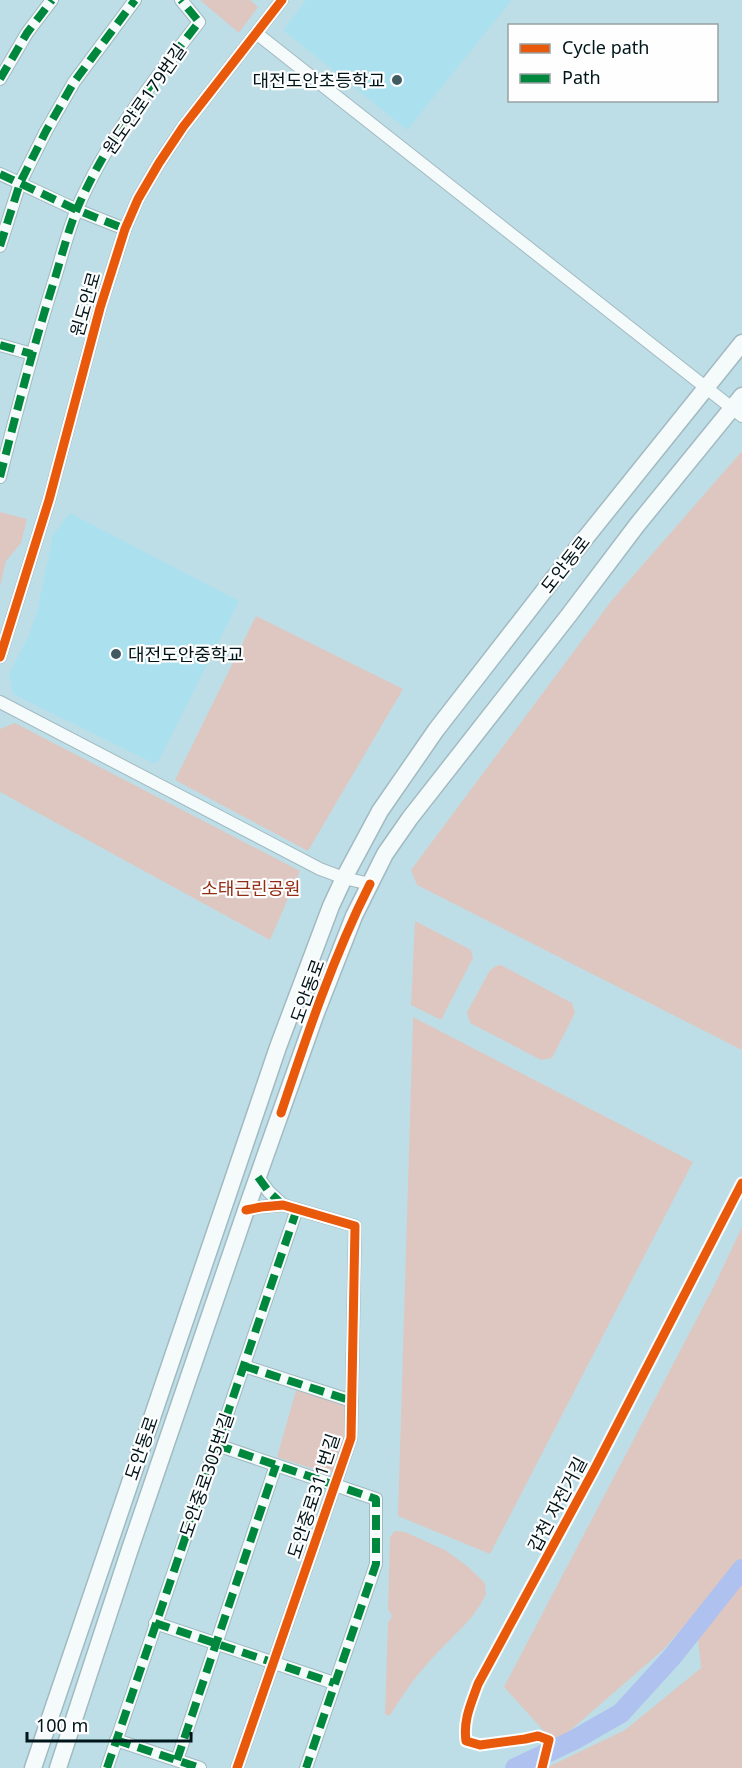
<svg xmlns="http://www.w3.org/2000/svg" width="742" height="1768" font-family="'Noto Sans','Noto Sans KR',sans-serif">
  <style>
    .built { fill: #abe0ee }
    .green { fill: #dec7c1 }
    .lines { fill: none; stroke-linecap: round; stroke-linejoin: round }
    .river { stroke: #afc2ef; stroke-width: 20 }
    .minor-casing { stroke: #a1bac1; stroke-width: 14 }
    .major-casing { stroke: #a1bac1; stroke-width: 19 }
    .minor { stroke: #f5fafb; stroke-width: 12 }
    .major { stroke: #f5fafb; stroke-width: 16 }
    .quiet { stroke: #00873e; stroke-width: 8; stroke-dasharray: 15 8; stroke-linecap: butt }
    .cycleway-casing { stroke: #fefefe; stroke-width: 13 }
    .cycleway { stroke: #e8590c; stroke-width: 9 }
    .poi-dot { fill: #425b62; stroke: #fefefe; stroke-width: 2 }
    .labels { text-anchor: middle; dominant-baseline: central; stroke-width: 4.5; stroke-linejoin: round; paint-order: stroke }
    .poi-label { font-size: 18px; fill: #00151a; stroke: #fefefe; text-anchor: end }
    .street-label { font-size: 18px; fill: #00151a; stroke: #fefefe }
    .park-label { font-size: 18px; fill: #922d14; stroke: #fefefe }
  </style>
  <rect width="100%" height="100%" fill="#bedee7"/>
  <!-- built -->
  <g class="built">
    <polygon points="306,0 512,0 407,130 283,30"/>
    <polygon points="70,513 239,601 158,762 153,763 13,694 9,674 29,635 38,608 53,535"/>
  </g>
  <!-- green -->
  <g class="green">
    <polygon points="200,0 250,0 258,7 239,33"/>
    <polygon points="742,451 742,1050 417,885 411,870 612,600"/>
    <polygon points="0,512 27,519 21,543 6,561 0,586"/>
    <polygon points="256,616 403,689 308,851 175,780"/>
    <polygon points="15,723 300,871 270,940 0,792 0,729"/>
    <polygon points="415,921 471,950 473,958 441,1020 411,1005"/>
    <polygon points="501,965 572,1003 575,1013 552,1058 541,1060 470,1023 467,1012 490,970 496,966"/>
    <polygon points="413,1017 693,1162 490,1554 398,1516"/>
    <polygon points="742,1227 742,1560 663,1650 558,1741 543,1730 504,1687 714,1286"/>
    <path d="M 297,1387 L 343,1403 C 356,1420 341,1453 334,1471 L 326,1473 L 277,1457 Z"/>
    <path d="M 395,1531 L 405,1532 L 445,1550 L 467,1566 L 485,1583 L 486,1594 C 476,1617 456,1633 439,1651 C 420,1670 405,1691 391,1714 L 388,1716 L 385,1714 L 388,1623 L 392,1616 L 388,1609 L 390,1537 Z"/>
    <polygon points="742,1582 742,1768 546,1768 625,1730 701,1668 698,1639 726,1597"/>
  </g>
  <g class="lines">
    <!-- river -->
    <polyline class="river" points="515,1768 574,1740 621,1713 672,1657 742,1569"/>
    <defs>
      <g id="minor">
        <polyline points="256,33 742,416"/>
        <polyline points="0,79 27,33 52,0"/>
        <polyline points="0,174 77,210 125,229"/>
        <polyline points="0,246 20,183 46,131 74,82 135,0"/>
        <polyline points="0,345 32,354"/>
        <path d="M 0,477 C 17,410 34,344 55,278 C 62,255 68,231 77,209 C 107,139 153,81 199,22 L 181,0"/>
        <polyline points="0,657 49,500 100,308 125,229 138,199 159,163 183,127 282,0"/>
        <polyline points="0,702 320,869 344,878 370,884"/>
        <polyline points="258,1177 269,1192 283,1205"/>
        <polyline points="244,1366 352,1401"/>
        <polyline points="217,1445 376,1499 376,1564 306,1768"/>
        <polyline points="155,1623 334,1683"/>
        <polyline points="116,1740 200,1768"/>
        <polyline points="177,1760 276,1465"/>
        <polyline points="107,1768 297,1209"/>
        <polyline points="237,1768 351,1438 355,1226 283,1205 261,1207 246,1210"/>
      </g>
      <g id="major">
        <polyline points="33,1768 278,1047 331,906 344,878 380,811 436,730 571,556 742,343"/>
        <polyline points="58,1768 130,1549 246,1210 316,1013 354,916 385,854 410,818 569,615 637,525 742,396"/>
      </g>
    </defs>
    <!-- minor casing -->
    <use href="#minor" class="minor-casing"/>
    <!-- major casing -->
    <use href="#major" class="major-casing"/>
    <!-- minor -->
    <use href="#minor" class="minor"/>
    <!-- major -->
    <use href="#major" class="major"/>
    <!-- quiet -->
    <g class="quiet">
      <polyline points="0,79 27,33 52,0"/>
      <polyline points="0,174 77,210 125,229"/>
      <polyline points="0,246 20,183 46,131 74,82 135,0"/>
      <polyline points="0,345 32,354"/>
      <path d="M 0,477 C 17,410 34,344 55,278 C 62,255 68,231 77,209 C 107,139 153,81 199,22 L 181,0"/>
      <polyline points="258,1177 269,1192 283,1205"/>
      <polyline points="244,1366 352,1401"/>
      <polyline points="217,1445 376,1499 376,1564 306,1768"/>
      <polyline points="155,1623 334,1683"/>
      <polyline points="116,1740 200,1768"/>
      <polyline points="177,1760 276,1465"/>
      <polyline points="107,1768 297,1209"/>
    </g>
    <defs>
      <g id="cycleway">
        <polyline points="0,657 49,500 100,308 125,229 138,199 159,163 183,127 282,0"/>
        <path d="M 281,1113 C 307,1035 333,957 370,884"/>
        <polyline points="237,1768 351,1438 355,1226 283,1205 261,1207 246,1210"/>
        <path d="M 542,1768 L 549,1740 L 538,1736 L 525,1739 L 480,1745 L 466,1741 C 463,1720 471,1704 478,1684 L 594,1470 L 742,1183"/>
      </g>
    </defs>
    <!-- cycleway casing -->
    <use href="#cycleway" class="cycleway-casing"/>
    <!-- cycleway -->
    <use href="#cycleway" class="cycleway"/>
  </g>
  <!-- markers -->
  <g class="poi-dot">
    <circle cx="397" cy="80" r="6"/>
    <circle cx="116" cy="654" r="6"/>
  </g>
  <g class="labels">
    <!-- poi labels -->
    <g class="poi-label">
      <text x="385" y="80">대전도안초등학교</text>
      <text x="128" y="654" text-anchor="start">대전도안중학교</text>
    </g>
    <!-- street labels -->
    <g class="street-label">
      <text transform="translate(144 99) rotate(-55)">원도안로179번길</text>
      <text transform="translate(85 304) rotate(-74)">원도안로</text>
      <text transform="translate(565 564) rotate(-52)">도안동로</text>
      <text transform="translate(307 991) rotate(-70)">도안동로</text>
      <text transform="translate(141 1448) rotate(-71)">도안동로</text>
      <text transform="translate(206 1475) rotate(-71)">도안중로305번길</text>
      <text transform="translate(313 1496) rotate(-72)">도안중로311번길</text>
      <text transform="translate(557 1504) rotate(-62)">갑천 자전거길</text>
    </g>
    <!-- park labels -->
    <g class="park-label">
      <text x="251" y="888">소태근린공원</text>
    </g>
  </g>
  <!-- legend -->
  <rect x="508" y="24" width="210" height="78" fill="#fefefe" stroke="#98a1a3" stroke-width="1.5"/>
  <rect x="520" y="44" width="30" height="9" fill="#e8590c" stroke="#98a1a3" stroke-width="1.5"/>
  <text x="562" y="54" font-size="18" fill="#00151a">Cycle path</text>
  <rect x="520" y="74" width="30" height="9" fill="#00873e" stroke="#98a1a3" stroke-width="1.5"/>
  <text x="562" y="84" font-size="18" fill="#00151a">Path</text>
  <!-- scale -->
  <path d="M27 1732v9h164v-9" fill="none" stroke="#00151a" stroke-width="3"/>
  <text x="36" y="1732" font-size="18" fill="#00151a" stroke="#fefefe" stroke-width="4.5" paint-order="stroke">100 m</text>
</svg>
